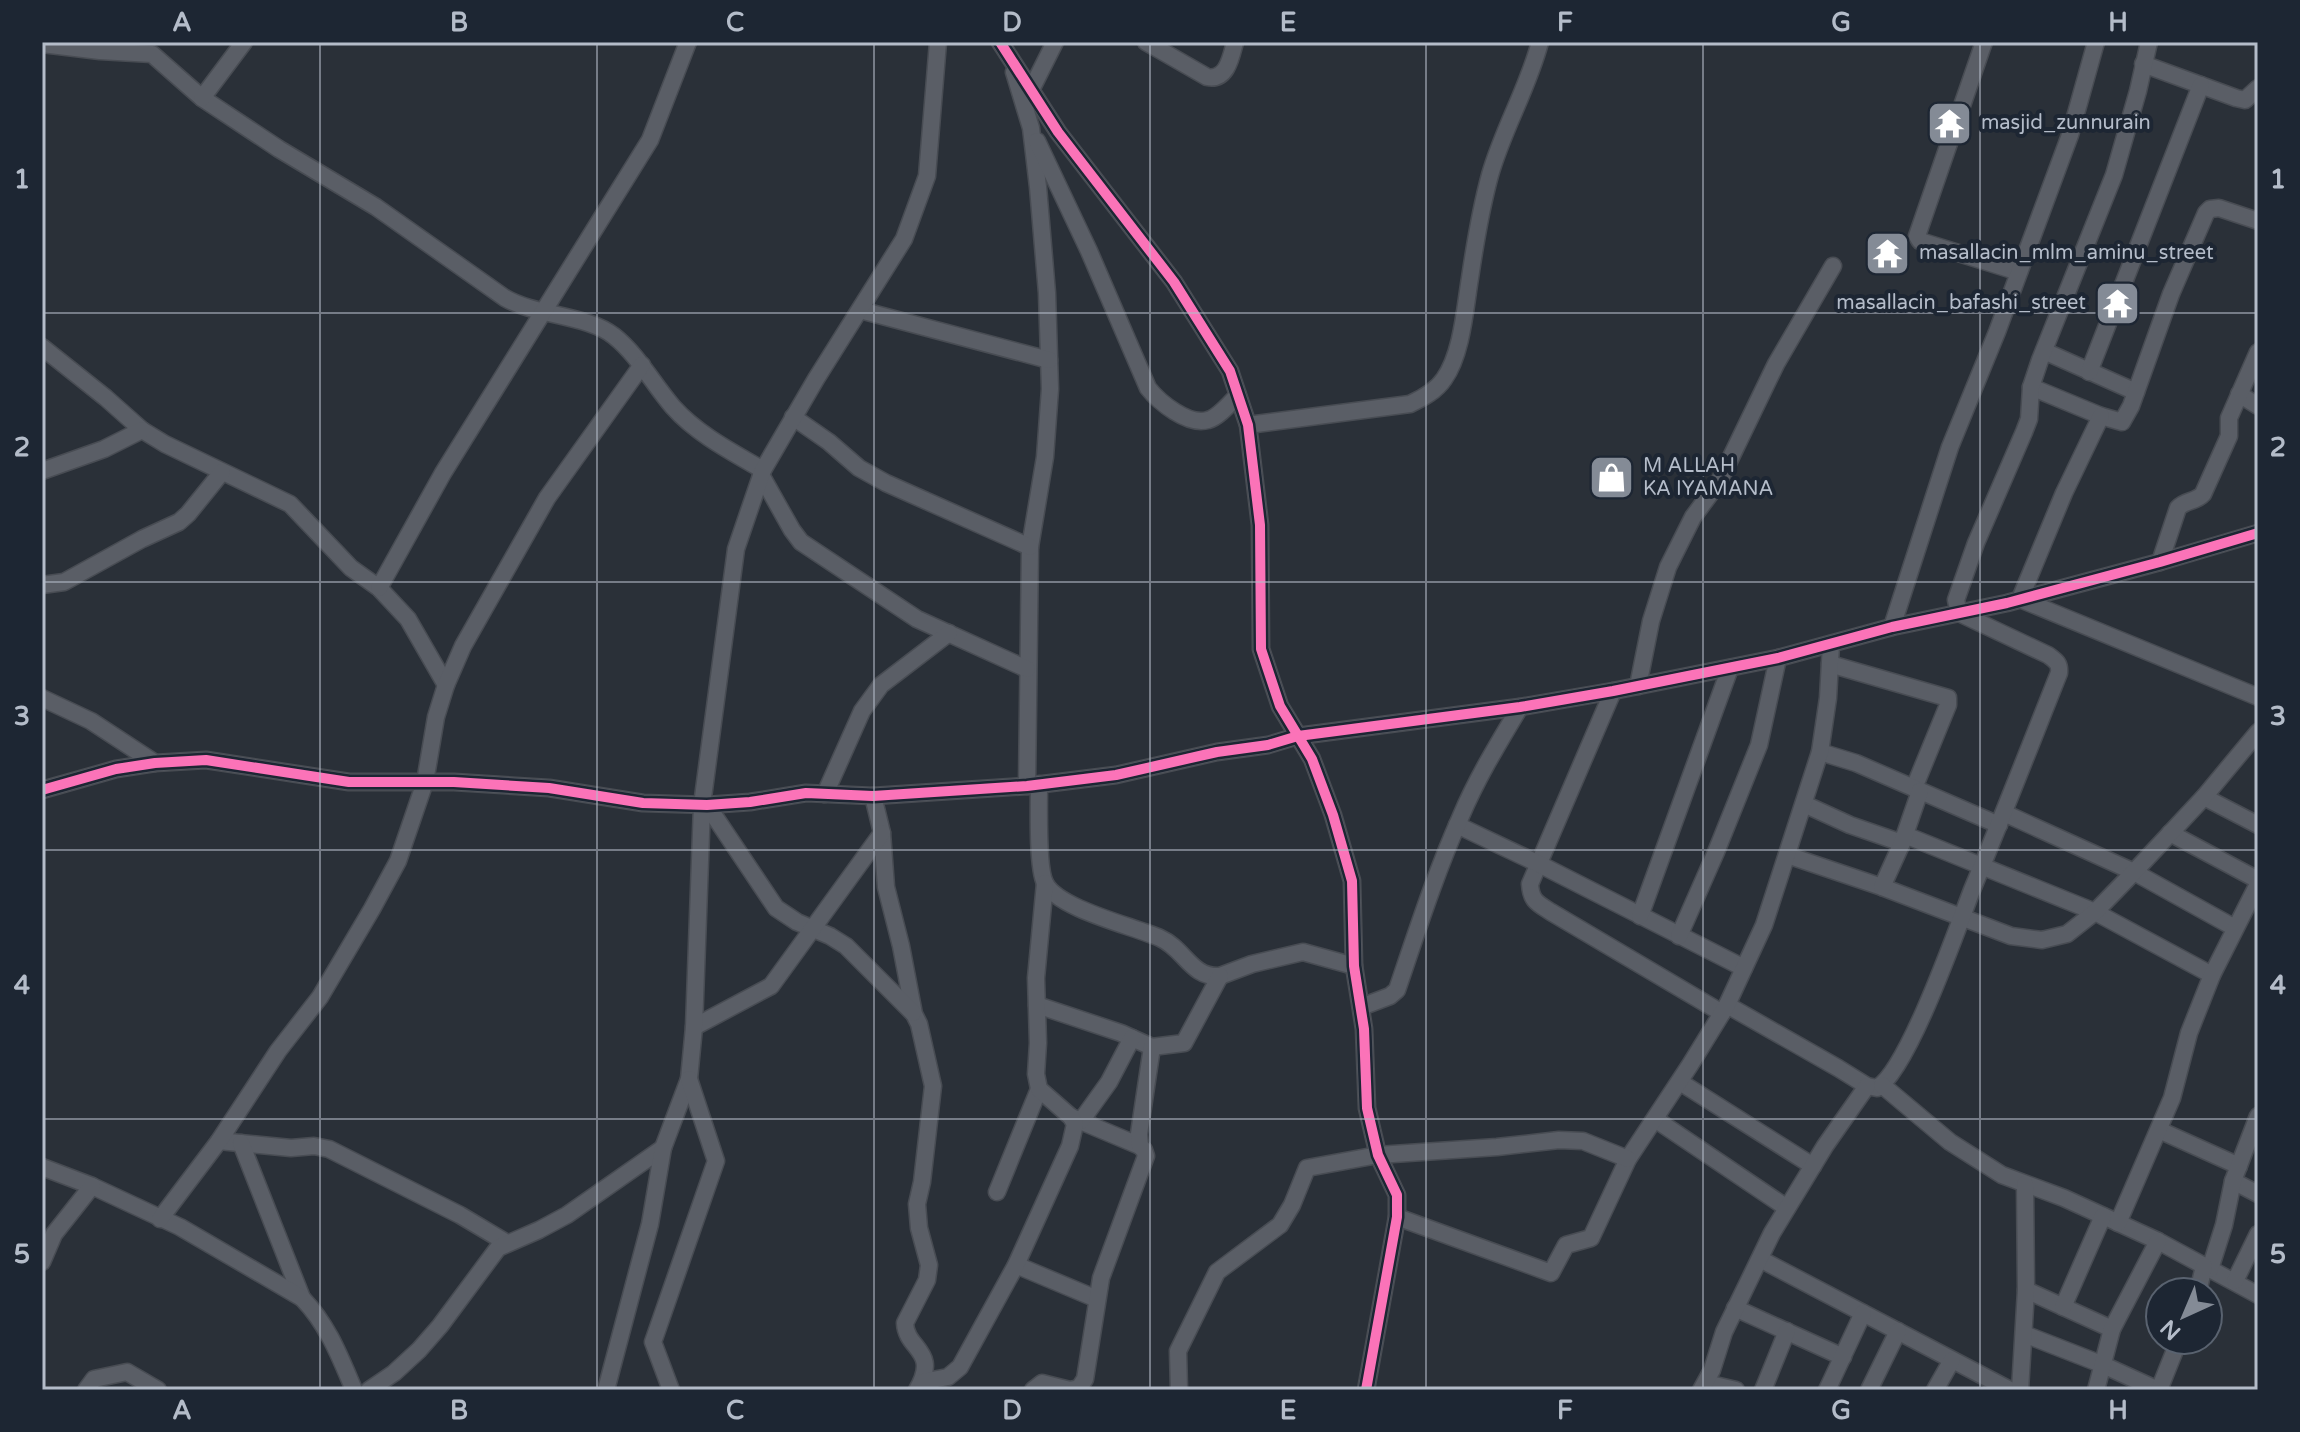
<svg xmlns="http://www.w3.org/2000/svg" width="2300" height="1432" font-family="'Varela Round',sans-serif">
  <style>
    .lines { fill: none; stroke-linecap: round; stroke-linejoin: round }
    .minor-casing { stroke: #484c53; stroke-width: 19 }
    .minor { stroke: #5a5e66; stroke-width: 16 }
    .cycleway-casing { stroke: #1d2633; stroke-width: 15 }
    .cycleway { stroke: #fb73b8; stroke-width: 10 }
    .grid { fill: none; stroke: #b4bcc9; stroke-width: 2; stroke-opacity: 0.55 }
    .labels { text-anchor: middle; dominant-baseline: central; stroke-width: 8; stroke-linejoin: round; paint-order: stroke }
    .poi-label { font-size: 20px; fill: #b4bcc9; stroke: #1d2633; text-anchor: start }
    .neatline { fill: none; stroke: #b4bcc9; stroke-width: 3 }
    .grid-label { font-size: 26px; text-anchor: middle; font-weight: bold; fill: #b4bcc9 }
  </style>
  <rect width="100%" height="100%" fill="#2a3038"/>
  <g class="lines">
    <defs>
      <g id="minor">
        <polyline points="1000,42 1058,132 1174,282 1230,371 1248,425 1260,525 1261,649 1280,706 1312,759 1333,815 1352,881 1354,966 1364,1029 1367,1108 1378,1155 1397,1195 1397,1217 1366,1390"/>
        <path d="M 1146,42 L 1207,77 C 1227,81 1231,57 1235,42"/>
        <polyline points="1984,42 1917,236 1920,241 2019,272"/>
        <path d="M 42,44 L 100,51 L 152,54 L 202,98 L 279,149 L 376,207 L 505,298 C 536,316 588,315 614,336 C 638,355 653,384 673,407 C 697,434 732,452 763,470"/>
        <polyline points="2143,64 2236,98 2245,100 2258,88"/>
        <polyline points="1014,72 1031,128 1038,187 1047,293 1050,389 1045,457 1030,547 1027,786"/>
        <polyline points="1031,90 1055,42"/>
        <polyline points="202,98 244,42"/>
        <path d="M 1037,141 L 1089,251 L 1148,388 C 1159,402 1188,426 1208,420 C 1219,417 1230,403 1238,395"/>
        <polyline points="860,310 1049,360"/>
        <polyline points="42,347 106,398 142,430 165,444 290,504 351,568 379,588 408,619 446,685"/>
        <polyline points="2044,351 2136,392"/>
        <polyline points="2089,372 2201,85"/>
        <polyline points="2031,387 2101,416 2122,422 2131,406 2171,294 2206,213 2210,209 2219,208 2258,221"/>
        <polyline points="2239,394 2258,406"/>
        <polyline points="2101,416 2064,493 2020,599 2258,697"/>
        <polyline points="793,417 829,442 859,468 886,483 1030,547"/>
        <path d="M 1248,425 L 1410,404 C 1423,398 1436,391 1444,379 C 1462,354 1465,308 1470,278 C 1475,244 1481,208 1490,175 C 1503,129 1528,88 1540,42"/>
        <polyline points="42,471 104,449 142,430"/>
        <polyline points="761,475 792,530 801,542 917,619 1027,669"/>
        <path d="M 2160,562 L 2178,508 C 2185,500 2196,502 2203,494 L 2229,436 L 2229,418 L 2258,352"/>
        <polyline points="42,585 64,582 142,539 179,522 188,514 222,472"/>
        <polyline points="379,588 443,473 650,140 688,42"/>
        <polyline points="1892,627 1950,447 1997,332 2070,135 2096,42"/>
        <polyline points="1830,664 1948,698 1948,705 1914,788"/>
        <polyline points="1638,686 1651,621 1668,567 1693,517 1719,482 1776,364 1833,266"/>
        <path d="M 1613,691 L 1530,884 C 1531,901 1537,903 1551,912 L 1722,1013"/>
        <polyline points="42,698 91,721 155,763"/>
        <polyline points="1820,752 1856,763 1999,825"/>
        <path d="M 1039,784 C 1039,805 1037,867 1045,883 C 1058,909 1133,926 1160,938 C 1185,949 1191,978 1220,976 L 1252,964 L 1303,952 L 1354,966"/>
        <polyline points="42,790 116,769 155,763 206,760 349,782 454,782 549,788 643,803 707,805 750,802 806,793 873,796 1027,786 1116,775 1217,752 1268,745 1298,736 1520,707 1613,691 1778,658 1892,627 2007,603 2160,562 2258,533"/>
        <polyline points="825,794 862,711 881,685 949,633"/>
        <path d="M 873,796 L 882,833 L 886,887 L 901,946 L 914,1014 L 919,1024 L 933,1086 L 922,1182 L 917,1204 L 919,1228 L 929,1265 L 927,1280 L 905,1323 C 906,1350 940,1350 917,1390"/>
        <polyline points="2204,797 2258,825"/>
        <polyline points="1804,804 1850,825 1902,843"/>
        <polyline points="707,805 776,908 797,922 830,936 846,946 913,1013"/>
        <polyline points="2004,813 2134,872 2235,928"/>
        <polyline points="1457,825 1539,864 1744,968"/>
        <polyline points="2170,833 2258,880"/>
        <polyline points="1905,835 2095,912 2212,975"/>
        <polyline points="1787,855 1882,887 2011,936 2042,940 2067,934 2095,912 2134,872 2204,797 2258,732"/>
        <polyline points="1882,887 1902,843 1920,791"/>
        <polyline points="1640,916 1730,668"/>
        <polyline points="1679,936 1716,852 1759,745 1778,658"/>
        <polyline points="1037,1005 1121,1033 1152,1047"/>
        <path d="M 1727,1005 L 1838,1068 L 1867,1086 L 1877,1088 C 1908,1070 1957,929 1972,890 C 2002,818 2030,746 2059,673 C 2060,663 2056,661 2048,655 L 1959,613 L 1956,600 L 1976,543 L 2024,432 L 2029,419 L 2031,387 L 2040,360 L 2114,175 L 2138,91 L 2149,42"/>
        <path d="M 1361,1007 L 1390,996 L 1397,990 C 1417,931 1436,872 1461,816 C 1477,778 1499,742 1520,707"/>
        <polyline points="694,1027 771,986 882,833"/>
        <polyline points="1680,1082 1813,1166"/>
        <polyline points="1882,1085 1950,1142 2002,1175 2064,1198 2158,1241 2258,1295"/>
        <polyline points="1071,1117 1140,1146"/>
        <polyline points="1655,1119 1787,1208"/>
        <polyline points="1081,1121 1109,1082 1132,1038"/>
        <polyline points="2159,1130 2239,1166"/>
        <polyline points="219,1141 291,1148 314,1146 329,1149 460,1215 507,1243"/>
        <polyline points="241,1143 302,1298"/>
        <path d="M 42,1167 L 92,1186 L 180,1227 L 302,1298 C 328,1325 340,1357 354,1390"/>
        <polyline points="2233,1181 2258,1194"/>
        <polyline points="997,1192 1039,1089"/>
        <polyline points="1397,1217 1551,1273 1566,1245 1591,1238 1628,1159 1690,1065 1727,1005 1764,925 1820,752 1828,698 1831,644"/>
        <polyline points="160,1219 219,1141 278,1051 320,997 372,909 398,861 425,782 436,717 446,685 463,646 547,498 642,365"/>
        <polyline points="2118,1223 2172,1098 2189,1033 2212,975 2258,884"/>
        <polyline points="1760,1259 2010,1390"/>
        <polyline points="42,1262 54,1234 92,1186"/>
        <polyline points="1016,1265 1097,1299"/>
        <polyline points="2210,1269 2224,1225 2233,1181 2258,1116"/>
        <polyline points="2235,1281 2258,1234"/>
        <polyline points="2026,1290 2112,1329"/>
        <polyline points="2198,1292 2204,1266"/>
        <polyline points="2063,1307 2103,1216"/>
        <polyline points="1735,1308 1843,1357"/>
        <polyline points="2024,1334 2101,1364 2158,1390"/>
        <polyline points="922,1382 948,1377 960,1367 1016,1265 1070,1146 1075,1124 1071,1117 1039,1089 1036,1074 1038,1043 1036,978 1045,883"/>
        <polyline points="1706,1383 1736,1390"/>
        <polyline points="86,1390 94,1379 127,1372 158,1390"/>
        <polyline points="369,1390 394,1373 419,1350 440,1326 498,1248 539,1230 567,1215 663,1148"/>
        <polyline points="606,1390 650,1224 663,1148 689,1079 694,1027 702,805 736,549 763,470 816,379 904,239 927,176 938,42"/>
        <polyline points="671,1390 653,1342 716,1161 689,1079"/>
        <polyline points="1033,1390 1042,1383 1070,1390 1079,1388 1085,1379 1101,1278 1146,1156 1144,1150 1140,1146 1139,1134 1152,1047 1184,1043 1220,976"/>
        <polyline points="1179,1390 1178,1351 1217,1272 1280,1225 1292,1205 1307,1168 1378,1155 1497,1147 1559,1140 1583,1141 1628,1159"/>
        <polyline points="1701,1390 1712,1370 1724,1332 1772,1233 1825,1146 1867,1086"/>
        <polyline points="1763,1390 1787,1331"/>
        <polyline points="1827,1390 1863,1313"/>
        <polyline points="1869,1390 1898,1331"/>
        <polyline points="1935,1390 1952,1360"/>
        <polyline points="2020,1390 2026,1290 2025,1184"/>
        <polyline points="2096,1390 2112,1329 2158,1241"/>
        <polyline points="2159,1390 2179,1340"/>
      </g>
    </defs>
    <!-- minor casing -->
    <use href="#minor" class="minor-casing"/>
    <!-- minor -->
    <use href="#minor" class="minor"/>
    <defs>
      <g id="cycleway">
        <polyline points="1000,42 1058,132 1174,282 1230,371 1248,425 1260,525 1261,649 1280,706 1312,759 1333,815 1352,881 1354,966 1364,1029 1367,1108 1378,1155 1397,1195 1397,1217 1366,1390"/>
        <polyline points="42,790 116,769 155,763 206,760 349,782 454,782 549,788 643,803 707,805 750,802 806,793 873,796 1027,786 1116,775 1217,752 1268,745 1298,736 1520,707 1613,691 1778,658 1892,627 2007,603 2160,562 2258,533"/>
      </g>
    </defs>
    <!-- cycleway casing -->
    <use href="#cycleway" class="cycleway-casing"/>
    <!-- cycleway -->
    <use href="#cycleway" class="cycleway"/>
  </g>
  <!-- grid -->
  <path class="grid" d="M 320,42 L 320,1390M 597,42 L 597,1390M 874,42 L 874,1390M 1150,42 L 1150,1390M 1426,42 L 1426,1390M 1703,42 L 1703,1390M 1980,42 L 1980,1390M 42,313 L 2258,313M 42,582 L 2258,582M 42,850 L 2258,850M 42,1119 L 2258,1119"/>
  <!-- icons -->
  <defs>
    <symbol id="temple-square" viewBox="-11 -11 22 22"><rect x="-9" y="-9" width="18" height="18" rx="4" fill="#848b96" stroke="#1d2633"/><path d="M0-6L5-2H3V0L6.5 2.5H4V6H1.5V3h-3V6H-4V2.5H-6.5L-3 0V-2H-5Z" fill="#fff"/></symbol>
    <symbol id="shop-square" viewBox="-11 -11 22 22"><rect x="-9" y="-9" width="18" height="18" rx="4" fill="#848b96" stroke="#1d2633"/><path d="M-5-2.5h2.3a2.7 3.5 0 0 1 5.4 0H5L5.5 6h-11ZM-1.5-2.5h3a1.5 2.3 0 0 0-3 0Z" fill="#fff"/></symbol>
  </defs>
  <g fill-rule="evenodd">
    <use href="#temple-square" x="1924" y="98" width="51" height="51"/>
    <use href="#temple-square" x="1862" y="228" width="51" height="51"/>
    <use href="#temple-square" x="2092" y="278" width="51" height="51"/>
    <use href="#shop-square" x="1586" y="452" width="51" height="51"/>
  </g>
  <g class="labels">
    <!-- poi labels -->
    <g class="poi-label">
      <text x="1981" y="123">masjid_zunnurain</text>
      <text x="1919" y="253">masallacin_mlm_aminu_street</text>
      <text x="2086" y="303" text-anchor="end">masallacin_bafashi_street</text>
      <text x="1643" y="466">M ALLAH<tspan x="1643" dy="23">KA IYAMANA</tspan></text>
    </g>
  </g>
  <!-- border -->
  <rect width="2300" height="1432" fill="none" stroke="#1d2633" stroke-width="88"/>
  <!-- north arrow -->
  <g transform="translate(2184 1316) rotate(224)"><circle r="38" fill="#1d2633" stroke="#59626f" stroke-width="2"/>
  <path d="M0-6L14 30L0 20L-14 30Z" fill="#848b96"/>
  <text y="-12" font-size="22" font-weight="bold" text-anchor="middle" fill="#b4bcc9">N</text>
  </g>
  <rect x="44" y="44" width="2212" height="1344" class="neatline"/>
  <g class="grid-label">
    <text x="182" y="31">A</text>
    <text x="459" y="31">B</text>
    <text x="735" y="31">C</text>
    <text x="1012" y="31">D</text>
    <text x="1288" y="31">E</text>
    <text x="1565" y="31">F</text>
    <text x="1841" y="31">G</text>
    <text x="2118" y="31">H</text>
    <text x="22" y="188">1</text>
    <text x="2278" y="188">1</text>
    <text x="22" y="456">2</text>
    <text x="2278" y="456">2</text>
    <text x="22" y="725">3</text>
    <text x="2278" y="725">3</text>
    <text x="22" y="994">4</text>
    <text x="2278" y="994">4</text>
    <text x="22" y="1263">5</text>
    <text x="2278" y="1263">5</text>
    <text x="182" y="1419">A</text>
    <text x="459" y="1419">B</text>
    <text x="735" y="1419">C</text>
    <text x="1012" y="1419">D</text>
    <text x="1288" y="1419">E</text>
    <text x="1565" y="1419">F</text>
    <text x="1841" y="1419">G</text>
    <text x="2118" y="1419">H</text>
  </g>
</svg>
